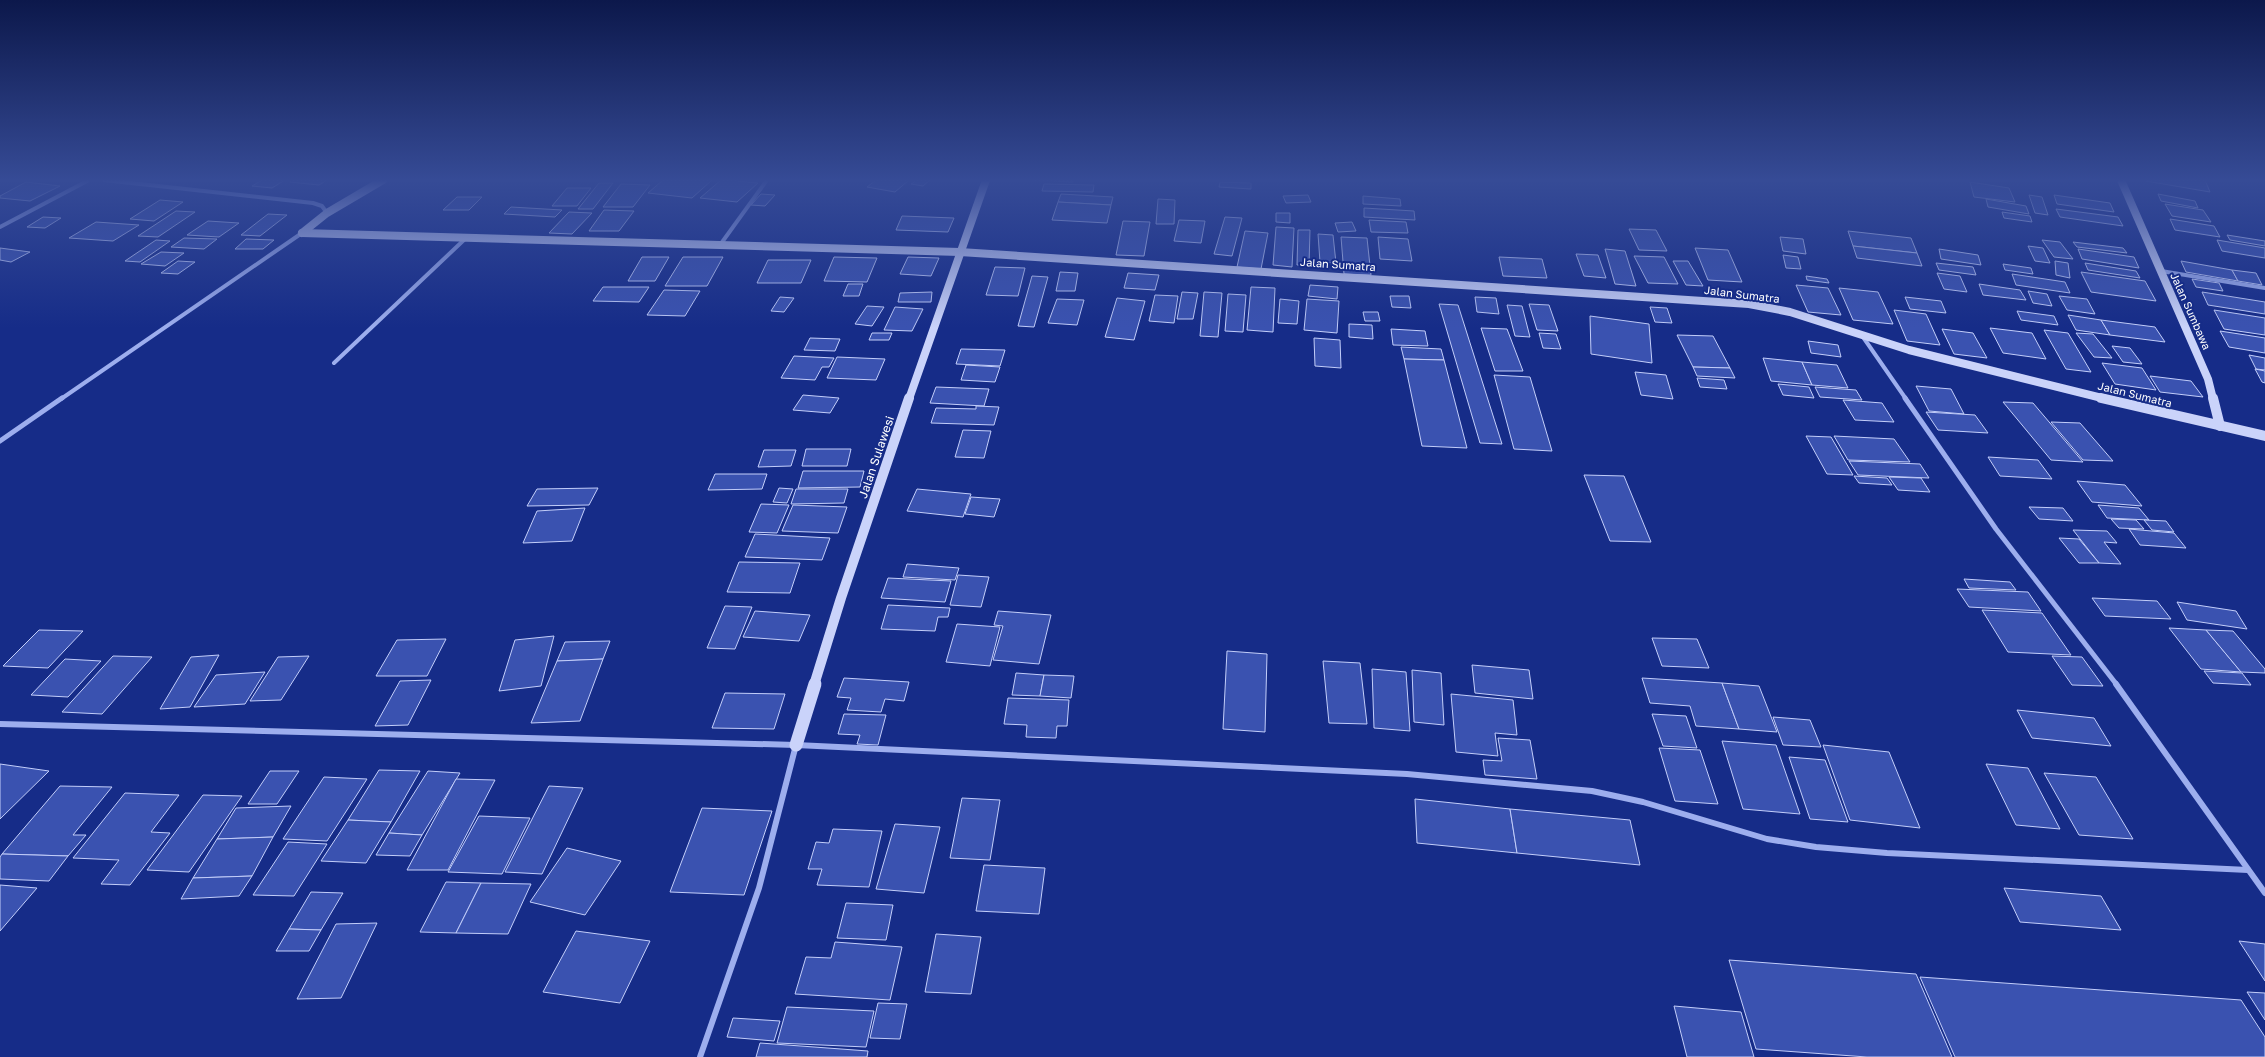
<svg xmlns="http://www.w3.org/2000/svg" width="2265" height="1057" font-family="'Golos Text',sans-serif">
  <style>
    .building { fill: #3a52b0; stroke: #c3cefa }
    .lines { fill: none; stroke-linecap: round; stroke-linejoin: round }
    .street-far2 { stroke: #9daeee; stroke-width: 4 }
    .street-far1 { stroke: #9daeee; stroke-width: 5 }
    .street { stroke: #9daeee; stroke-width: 6 }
    .secondary-far2 { stroke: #cad3fa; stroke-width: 8 }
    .secondary-far1 { stroke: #cad3fa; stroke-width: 10 }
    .secondary { stroke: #cad3fa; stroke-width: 13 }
    .labels { text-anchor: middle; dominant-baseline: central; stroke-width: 4; stroke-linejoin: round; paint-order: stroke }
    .far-street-label { font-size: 11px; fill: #fff; stroke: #162c88 }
    .street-label { font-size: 12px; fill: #fff; stroke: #162c88 }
  </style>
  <rect width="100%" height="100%" fill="#162c88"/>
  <!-- building -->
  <g class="building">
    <polygon points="262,180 285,180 272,188 252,186"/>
    <polygon points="293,180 327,180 319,185 290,182"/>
    <polygon points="663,180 712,180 692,198 648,193"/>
    <polygon points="721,180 728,180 758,183 737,202 700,198"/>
    <polygon points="876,180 909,180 895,192 867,187"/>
    <polygon points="917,180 930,180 923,186 911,184"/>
    <polygon points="1035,180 1074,180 1073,182"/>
    <polygon points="2145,180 2205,180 2210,192 2146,181"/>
    <polygon points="26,182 60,186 30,201 0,198 0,196"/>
    <polygon points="1220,182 1251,183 1251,189 1219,187"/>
    <polygon points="1970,182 2009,188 2015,202 1974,197"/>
    <polygon points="599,183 613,183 593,209 578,209"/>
    <polygon points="621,184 650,185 633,207 603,207"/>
    <polygon points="1044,184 1094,185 1093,192 1042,191"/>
    <polygon points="567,188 591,188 577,206 552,206"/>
    <polygon points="761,194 775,195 765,206 751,205"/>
    <polygon points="1061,194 1113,197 1111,205 1058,202"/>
    <polygon points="2158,194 2195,201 2198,208 2161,201"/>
    <polygon points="1308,195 1311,202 1286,203 1283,196"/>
    <polygon points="2029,195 2042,197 2048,215 2035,213"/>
    <polygon points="2054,195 2110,203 2114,212 2057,204"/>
    <polygon points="1363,196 1400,199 1401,206 1363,204"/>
    <polygon points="457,197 482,197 469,210 443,210"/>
    <polygon points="1158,199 1175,200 1174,224 1156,224"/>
    <polygon points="1986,199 2026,206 2029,214 1988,207"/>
    <polygon points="160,200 183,202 154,221 130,219"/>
    <polygon points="1058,202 1111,205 1107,223 1052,220"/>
    <polygon points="2165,204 2203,210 2211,222 2172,216"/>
    <polygon points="511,207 562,210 555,217 504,214"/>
    <polygon points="1364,208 1414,211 1415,220 1364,217"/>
    <polygon points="2056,209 2118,217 2123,226 2060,217"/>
    <polygon points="604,210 634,211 619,231 589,231"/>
    <polygon points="176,211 195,212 158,237 138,236"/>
    <polygon points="569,212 592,213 572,234 549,233"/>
    <polygon points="2002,212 2030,216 2032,222 2004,218"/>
    <polygon points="1276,213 1290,213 1290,223 1276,222"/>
    <polygon points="268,214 287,215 260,236 241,235"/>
    <polygon points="902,216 954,218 948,232 896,230"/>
    <polygon points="43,217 61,218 45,228 27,227"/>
    <polygon points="1225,217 1242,218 1232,256 1214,254"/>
    <polygon points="2170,219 2214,226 2220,237 2175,230"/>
    <polygon points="1179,220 1205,221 1201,243 1174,241"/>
    <polygon points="1369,220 1406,222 1408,233 1371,232"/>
    <polygon points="208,221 239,223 219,237 187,235"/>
    <polygon points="1123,221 1150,222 1144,256 1116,255"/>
    <polygon points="96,222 139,225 113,241 69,238"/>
    <polygon points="1352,222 1356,231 1338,232 1335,223"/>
    <polygon points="1276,227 1294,228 1292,267 1273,265"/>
    <polygon points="1629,229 1656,230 1667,251 1639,250"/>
    <polygon points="1298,230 1310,230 1309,265 1297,265"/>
    <polygon points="1245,231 1268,233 1261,269 1237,267"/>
    <polygon points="1848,231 1911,238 1917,253 1853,246"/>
    <polygon points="1318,234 1333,235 1336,263 1320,262"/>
    <polygon points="2227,235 2265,241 2265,246 2230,240"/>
    <polygon points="1341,237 1367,238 1371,275 1344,274"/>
    <polygon points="1378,237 1408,239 1412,261 1380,259"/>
    <polygon points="1780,237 1803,239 1806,254 1783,251"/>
    <polygon points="184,238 217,239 204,249 171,247"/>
    <polygon points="246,239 274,240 263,249 235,249"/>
    <polygon points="156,240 170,241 140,262 125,261"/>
    <polygon points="2042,240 2060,242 2073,259 2054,257"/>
    <polygon points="2217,240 2265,248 2265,258 2222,251"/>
    <polygon points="2073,242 2123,248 2127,253 2077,247"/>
    <polygon points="1853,246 1917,253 1922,266 1857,258"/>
    <polygon points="2028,246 2043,248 2050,263 2035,261"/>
    <polygon points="0,248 30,252 11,262 0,260"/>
    <polygon points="1695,248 1728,250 1742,282 1708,280"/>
    <polygon points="1605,249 1625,251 1636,286 1615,284"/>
    <polygon points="1939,249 1978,255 1981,265 1941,259"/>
    <polygon points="2078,249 2134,257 2139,268 2082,259"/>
    <polygon points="161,252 184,253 165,266 141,264"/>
    <polygon points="1576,254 1598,255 1606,278 1584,276"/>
    <polygon points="1783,255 1798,257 1801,269 1786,268"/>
    <polygon points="1634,256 1664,257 1678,284 1648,283"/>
    <polygon points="642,257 669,257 655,281 628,281"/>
    <polygon points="683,257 723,257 707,286 665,286"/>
    <polygon points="834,257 877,258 867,282 824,281"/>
    <polygon points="908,257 939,258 931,276 900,274"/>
    <polygon points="1499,257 1542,259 1547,278 1503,276"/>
    <polygon points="768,260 811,260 801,283 757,283"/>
    <polygon points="178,261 195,262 178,274 161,273"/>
    <polygon points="1673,261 1688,261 1703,286 1686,285"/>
    <polygon points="2055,261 2068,263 2070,278 2056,275"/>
    <polygon points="2181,261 2232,270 2238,281 2186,272"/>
    <polygon points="1936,263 1973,267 1976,275 1939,270"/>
    <polygon points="2085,263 2136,271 2140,278 2088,270"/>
    <polygon points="2003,264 2031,268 2033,274 2005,270"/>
    <polygon points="995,267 1025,268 1018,296 986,295"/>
    <polygon points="2232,270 2256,273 2262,285 2238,281"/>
    <polygon points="1060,272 1078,273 1075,291 1056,291"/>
    <polygon points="2081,272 2145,281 2156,301 2091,292"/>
    <polygon points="1128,273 1159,275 1155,290 1124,288"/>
    <polygon points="1937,273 1960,276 1967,292 1944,289"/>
    <polygon points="2012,274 2065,282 2070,293 2016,285"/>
    <polygon points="1032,276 1048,277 1034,327 1018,326"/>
    <polygon points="1806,276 1827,279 1829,283 1807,280"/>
    <polygon points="2192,279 2219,283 2223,291 2196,287"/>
    <polygon points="848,284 863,284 859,296 843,296"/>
    <polygon points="1979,284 2020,290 2026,300 1983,295"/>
    <polygon points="1310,285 1338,287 1337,299 1308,296"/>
    <polygon points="1796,285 1828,288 1841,315 1808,312"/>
    <polygon points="603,287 649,287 639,302 593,301"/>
    <polygon points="1251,287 1275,288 1273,332 1247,330"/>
    <polygon points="1839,288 1878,292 1893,324 1853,320"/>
    <polygon points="664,290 700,291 685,316 647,315"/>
    <polygon points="2028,291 2047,294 2052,306 2033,303"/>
    <polygon points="932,292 931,302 898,302 900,293"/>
    <polygon points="1182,292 1198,293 1193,319 1177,319"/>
    <polygon points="1204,292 1222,293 1218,337 1200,336"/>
    <polygon points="2202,292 2265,302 2265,314 2208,305"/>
    <polygon points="1228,294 1246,295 1243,332 1225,331"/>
    <polygon points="1155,295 1178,296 1174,323 1149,321"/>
    <polygon points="1390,296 1409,296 1411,308 1392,307"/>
    <polygon points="2059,296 2087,299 2095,314 2067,310"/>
    <polygon points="780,297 794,298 784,312 771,311"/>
    <polygon points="1475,297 1496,298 1499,314 1477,312"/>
    <polygon points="1905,297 1941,301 1946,313 1910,309"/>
    <polygon points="1117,298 1145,301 1134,340 1105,337"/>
    <polygon points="1057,299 1084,300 1077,325 1048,323"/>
    <polygon points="1280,299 1299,301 1297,324 1278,323"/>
    <polygon points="1307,299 1339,301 1337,333 1304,330"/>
    <polygon points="1439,304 1458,305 1502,444 1480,443"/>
    <polygon points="1529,304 1549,305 1558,331 1537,330"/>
    <polygon points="1507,305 1522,306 1530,337 1515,336"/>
    <polygon points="867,306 884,307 872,326 855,324"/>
    <polygon points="895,307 923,309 912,331 884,330"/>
    <polygon points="1650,307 1667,308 1672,323 1655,322"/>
    <polygon points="1894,310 1926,314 1940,345 1907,341"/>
    <polygon points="2214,310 2265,318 2265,335 2224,329"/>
    <polygon points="2017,311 2054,316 2058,325 2021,320"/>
    <polygon points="1363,312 1378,312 1380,321 1365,321"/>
    <polygon points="2068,315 2101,320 2110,335 2076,330"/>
    <polygon points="1590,316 1649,324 1652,363 1591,354"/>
    <polygon points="2101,320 2155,327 2165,342 2110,335"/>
    <polygon points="1349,324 1372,325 1373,339 1349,337"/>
    <polygon points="1481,328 1507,329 1523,371 1495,371"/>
    <polygon points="1990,328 2032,333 2046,359 2003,353"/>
    <polygon points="1391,329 1425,331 1428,346 1393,345"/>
    <polygon points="1942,329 1973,333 1987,358 1954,354"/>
    <polygon points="2044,330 2068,333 2091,372 2066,369"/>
    <polygon points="2220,331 2265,338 2265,353 2229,347"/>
    <polygon points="872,333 892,333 889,340 869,340"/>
    <polygon points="1539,333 1556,334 1561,349 1543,348"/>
    <polygon points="2076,333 2093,334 2112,358 2094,357"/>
    <polygon points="1677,335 1713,336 1730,368 1693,367"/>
    <polygon points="810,338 840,339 835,351 804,350"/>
    <polygon points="1314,338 1340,340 1341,368 1315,366"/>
    <polygon points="1808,341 1838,345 1841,357 1811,353"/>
    <polygon points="2112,346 2130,348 2142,364 2123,362"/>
    <polygon points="1401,347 1441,349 1444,360 1404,359"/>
    <polygon points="961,349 1005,350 1000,366 956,364"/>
    <polygon points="2249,355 2265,358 2265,370 2256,369"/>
    <polygon points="794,356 834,358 829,367 822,367 815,380 781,378"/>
    <polygon points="837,357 885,359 876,380 827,378"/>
    <polygon points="1763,358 1802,362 1812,385 1771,381"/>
    <polygon points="1404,359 1444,360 1467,448 1422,446"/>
    <polygon points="1802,362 1837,365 1848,388 1812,385"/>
    <polygon points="2102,363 2142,368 2156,390 2115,384"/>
    <polygon points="966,365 1000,367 995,382 961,380"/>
    <polygon points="1693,367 1730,368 1735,378 1697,376"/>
    <polygon points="2255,369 2265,371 2265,383 2262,382"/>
    <polygon points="1635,372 1666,375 1673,399 1641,395"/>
    <polygon points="1494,375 1530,377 1552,451 1514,449"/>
    <polygon points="2150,376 2191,381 2203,397 2160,392"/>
    <polygon points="1697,378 1724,380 1727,389 1700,387"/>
    <polygon points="1778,384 1809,387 1814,398 1783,395"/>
    <polygon points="1916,386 1951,389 1964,414 1929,411"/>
    <polygon points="936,387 989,389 984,406 930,403"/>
    <polygon points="1815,387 1856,390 1862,400 1820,397"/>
    <polygon points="803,395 839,398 830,413 793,410"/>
    <polygon points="1843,400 1882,403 1894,422 1855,420"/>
    <polygon points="2003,402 2033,403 2083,462 2051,460"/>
    <polygon points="976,406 999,407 994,425 931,423 936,408 976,409"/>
    <polygon points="1926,412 1975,415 1988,433 1938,430"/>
    <polygon points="2051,422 2080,423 2113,461 2083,460"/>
    <polygon points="963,430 991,431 984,458 955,457"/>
    <polygon points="1806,436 1831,437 1853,475 1827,474"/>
    <polygon points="1834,436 1894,439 1910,462 1848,460"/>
    <polygon points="806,449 851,449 847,466 802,466"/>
    <polygon points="764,450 796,450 791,466 758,467"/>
    <polygon points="1988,457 2038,460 2052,479 2000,476"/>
    <polygon points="1849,461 1920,464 1929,478 1858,475"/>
    <polygon points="803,471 864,471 860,487 798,488"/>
    <polygon points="715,474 767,474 762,489 708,490"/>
    <polygon points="1584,475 1624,476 1651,542 1610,541"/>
    <polygon points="1854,476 1887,478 1892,485 1859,483"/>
    <polygon points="1889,477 1921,478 1930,492 1898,490"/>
    <polygon points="2077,481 2125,485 2142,506 2092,502"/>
    <polygon points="598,488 589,505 527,506 537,489"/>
    <polygon points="779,488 793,489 787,503 773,502"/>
    <polygon points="796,489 848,489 844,503 791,504"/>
    <polygon points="917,489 971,494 963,517 907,511"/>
    <polygon points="971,497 1000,499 994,517 965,514"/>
    <polygon points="761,504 789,505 777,533 749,532"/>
    <polygon points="793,505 847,507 838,533 782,531"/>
    <polygon points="2098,505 2139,508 2149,520 2107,518"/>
    <polygon points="2029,507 2063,508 2073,521 2039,519"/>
    <polygon points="585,508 572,541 523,543 537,511"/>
    <polygon points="2111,519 2136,520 2144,529 2119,528"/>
    <polygon points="2144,520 2166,521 2174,532 2152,530"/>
    <polygon points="2129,529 2174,533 2186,548 2140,545"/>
    <polygon points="2073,530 2107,531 2117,543 2104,542 2121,564 2099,563"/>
    <polygon points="755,534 830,538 822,560 745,557"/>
    <polygon points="2059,538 2079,539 2099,563 2079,563"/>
    <polygon points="739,562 800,563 790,593 727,592"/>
    <polygon points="907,564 959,568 955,580 903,577"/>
    <polygon points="958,575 989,577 981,607 950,605"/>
    <polygon points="888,578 951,581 945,602 881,598"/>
    <polygon points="1964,579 2010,582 2016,590 1969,588"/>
    <polygon points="1957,589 2028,592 2041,611 1969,607"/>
    <polygon points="2092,598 2157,601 2171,619 2105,616"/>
    <polygon points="2177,602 2236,611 2247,629 2187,620"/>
    <polygon points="888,605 950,608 948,617 938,617 935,631 881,629"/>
    <polygon points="725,606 752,607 735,649 707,648"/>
    <polygon points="1982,610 2042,613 2071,655 2008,652"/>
    <polygon points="755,611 810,615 799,641 743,637"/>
    <polygon points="998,611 1051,615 1039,664 993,660 1003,626 994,625"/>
    <polygon points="957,624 1000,627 990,666 946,662"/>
    <polygon points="2169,628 2206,630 2241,672 2201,669"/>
    <polygon points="39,630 83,631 48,668 3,666"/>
    <polygon points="2206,630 2233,631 2265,669 2265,673 2241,672"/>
    <polygon points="554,636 541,686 499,691 515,640"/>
    <polygon points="1652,638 1697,639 1709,668 1662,666"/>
    <polygon points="446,639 427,676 376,676 397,640"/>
    <polygon points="610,641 603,659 557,661 565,642"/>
    <polygon points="1227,651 1267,654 1265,732 1223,729"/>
    <polygon points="219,655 190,707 160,709 191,657"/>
    <polygon points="113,656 152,657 102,714 62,712"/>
    <polygon points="309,656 281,700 250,701 278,657"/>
    <polygon points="2052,656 2082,657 2103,686 2072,685"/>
    <polygon points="65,659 101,661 68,697 31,695"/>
    <polygon points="603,659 580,721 531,723 557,661"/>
    <polygon points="1323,661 1360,663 1367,724 1329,723"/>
    <polygon points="1472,665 1529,670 1533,699 1475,693"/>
    <polygon points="1372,669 1406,672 1410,731 1374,728"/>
    <polygon points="1412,670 1441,673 1444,725 1414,722"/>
    <polygon points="2204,671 2242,673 2251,685 2213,683"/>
    <polygon points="265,672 245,704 194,707 216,675"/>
    <polygon points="1016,673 1044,675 1040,696 1012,695"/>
    <polygon points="1044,675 1074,676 1071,698 1040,696"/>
    <polygon points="844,678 909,682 904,701 885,699 881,712 847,710 851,698 837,697"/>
    <polygon points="1642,678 1722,683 1739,729 1696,726 1690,706 1650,703"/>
    <polygon points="431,680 408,725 375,726 400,681"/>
    <polygon points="1722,683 1759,686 1777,732 1739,729"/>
    <polygon points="725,693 785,694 774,729 712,728"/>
    <polygon points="1451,694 1513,700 1517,735 1495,733 1498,756 1456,752"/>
    <polygon points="1008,698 1069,700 1067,726 1057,726 1056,738 1026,737 1027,725 1004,724"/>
    <polygon points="2017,710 2094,718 2111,746 2032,738"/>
    <polygon points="844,714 886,715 878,745 857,744 860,735 838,734"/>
    <polygon points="1652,714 1686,716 1697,748 1663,746"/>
    <polygon points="1773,717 1810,720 1821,747 1783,745"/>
    <polygon points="1498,738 1530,740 1537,779 1485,775 1483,760 1502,761"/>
    <polygon points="1722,741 1776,745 1800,814 1743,809"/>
    <polygon points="1823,745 1889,752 1920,828 1850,820"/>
    <polygon points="1659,748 1700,750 1718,804 1675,801"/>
    <polygon points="1789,757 1825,760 1848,822 1810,819"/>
    <polygon points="0,764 49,771 0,819"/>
    <polygon points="1986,764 2028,768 2060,829 2016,825"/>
    <polygon points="379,770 420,771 391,822 348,820"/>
    <polygon points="270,771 299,771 277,804 248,804"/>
    <polygon points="428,771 460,773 422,835 389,833"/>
    <polygon points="2044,773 2096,777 2133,839 2079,835"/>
    <polygon points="324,777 367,779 327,841 283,839"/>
    <polygon points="456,779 495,780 448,870 407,870"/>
    <polygon points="60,786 112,787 73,835 86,835 68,856 2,854"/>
    <polygon points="549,786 583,788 542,874 505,872"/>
    <polygon points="125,793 179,795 151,832 170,833 130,885 101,884 119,860 73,858"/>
    <polygon points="203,795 242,796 189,872 147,870"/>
    <polygon points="962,798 1000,800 990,860 950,858"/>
    <polygon points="1415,799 1510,809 1517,853 1417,843"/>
    <polygon points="291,806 273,837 217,839 236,808"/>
    <polygon points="702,808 772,811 744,895 670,892"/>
    <polygon points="1510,809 1630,820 1640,865 1517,853"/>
    <polygon points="479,816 530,818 502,874 448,872"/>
    <polygon points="348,820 391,822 366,863 321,861"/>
    <polygon points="895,824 940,827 924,893 876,889"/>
    <polygon points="833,829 882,831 869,887 817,885 822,869 808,869 816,842 829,843"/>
    <polygon points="389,833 422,835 410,856 376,855"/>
    <polygon points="273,837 252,876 193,878 217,839"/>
    <polygon points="288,842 327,844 294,896 253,895"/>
    <polygon points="567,848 621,861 585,915 530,902"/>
    <polygon points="2,854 68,856 49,881 0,879 0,857"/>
    <polygon points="984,865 1045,868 1039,914 976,911"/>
    <polygon points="252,876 239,896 181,899 193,878"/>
    <polygon points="446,882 481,883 456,933 420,932"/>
    <polygon points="481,883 531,884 508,934 456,933"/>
    <polygon points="0,885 37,888 0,931"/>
    <polygon points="2004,888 2101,896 2121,930 2020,922"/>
    <polygon points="311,892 343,893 321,930 289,929"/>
    <polygon points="846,903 893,905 886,940 837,938"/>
    <polygon points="377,923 341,998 297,999 336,924"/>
    <polygon points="289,929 321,930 309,951 276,951"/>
    <polygon points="576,931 650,941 620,1003 543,992"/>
    <polygon points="936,934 981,937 971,994 925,992"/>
    <polygon points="2239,941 2265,944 2265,981"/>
    <polygon points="835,942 902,947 890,1000 795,994 806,957 831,958"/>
    <polygon points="1729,960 1916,974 1952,1057 1867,1057 1756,1049"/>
    <polygon points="1920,977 2241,1000 2265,1037 2265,1057 1955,1057"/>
    <polygon points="2247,992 2265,993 2265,1020"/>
    <polygon points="878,1003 907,1004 900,1039 870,1038"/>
    <polygon points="1674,1006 1741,1012 1754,1057 1687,1057"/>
    <polygon points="787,1007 874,1011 866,1047 777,1043"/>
    <polygon points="733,1018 780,1021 774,1041 727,1037"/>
    <polygon points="760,1043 868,1051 867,1057 756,1057"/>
  </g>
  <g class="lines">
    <!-- street-far2 -->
    <g class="street-far2">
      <polyline points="104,180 313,203 322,206 327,213"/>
      <polyline points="0,227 89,180"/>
      <polyline points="720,245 767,180"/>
      <polyline points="2161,271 2265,288"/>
      <polyline points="1863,337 1906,399"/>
      <polyline points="334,363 466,238"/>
      <polyline points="61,399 302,233"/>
    </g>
    <!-- street-far1 -->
    <g class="street-far1">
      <polyline points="1905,398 1996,529 2117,685"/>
      <polyline points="0,441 62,398"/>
    </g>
    <!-- street -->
    <g class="street">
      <polyline points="2116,684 2265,893"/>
      <polyline points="0,724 796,745 1407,774 1592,791 1643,802 1767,839 1816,847 1887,853 2248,870"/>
      <polyline points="700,1057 759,888 796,745"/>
    </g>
    <!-- secondary-far2 -->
    <g class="secondary-far2">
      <polyline points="2121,180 2208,379 2213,399"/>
      <polyline points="302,233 960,252 1749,304 1790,312 1909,350 2106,399"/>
      <polyline points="302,233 327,213 383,180"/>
      <polyline points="909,399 986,180"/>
    </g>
    <!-- secondary-far1 -->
    <g class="secondary-far1">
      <polyline points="2101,398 2265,436"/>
      <polyline points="2213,398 2220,426"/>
      <polyline points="814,685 841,598 909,398"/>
    </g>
    <!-- secondary -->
    <polyline class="secondary" points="796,745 815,684"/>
  </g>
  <!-- sky -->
  <linearGradient id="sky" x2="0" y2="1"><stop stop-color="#0c184b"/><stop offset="0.55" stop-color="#364b96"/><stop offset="1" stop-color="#364b96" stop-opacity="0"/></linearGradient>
  <rect width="2265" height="328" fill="url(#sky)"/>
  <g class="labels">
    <!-- far-street labels -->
    <g class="far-street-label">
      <text transform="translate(1338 264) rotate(4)">Jalan Sumatra</text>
      <text transform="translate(1742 294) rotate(7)">Jalan Sumatra</text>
      <text transform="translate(2191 311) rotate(66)">Jalan Sumbawa</text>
      <text transform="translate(2135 394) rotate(14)">Jalan Sumatra</text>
    </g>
    <!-- street labels -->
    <g class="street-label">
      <text transform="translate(876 457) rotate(-71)">Jalan Sulawesi</text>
    </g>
  </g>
</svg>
